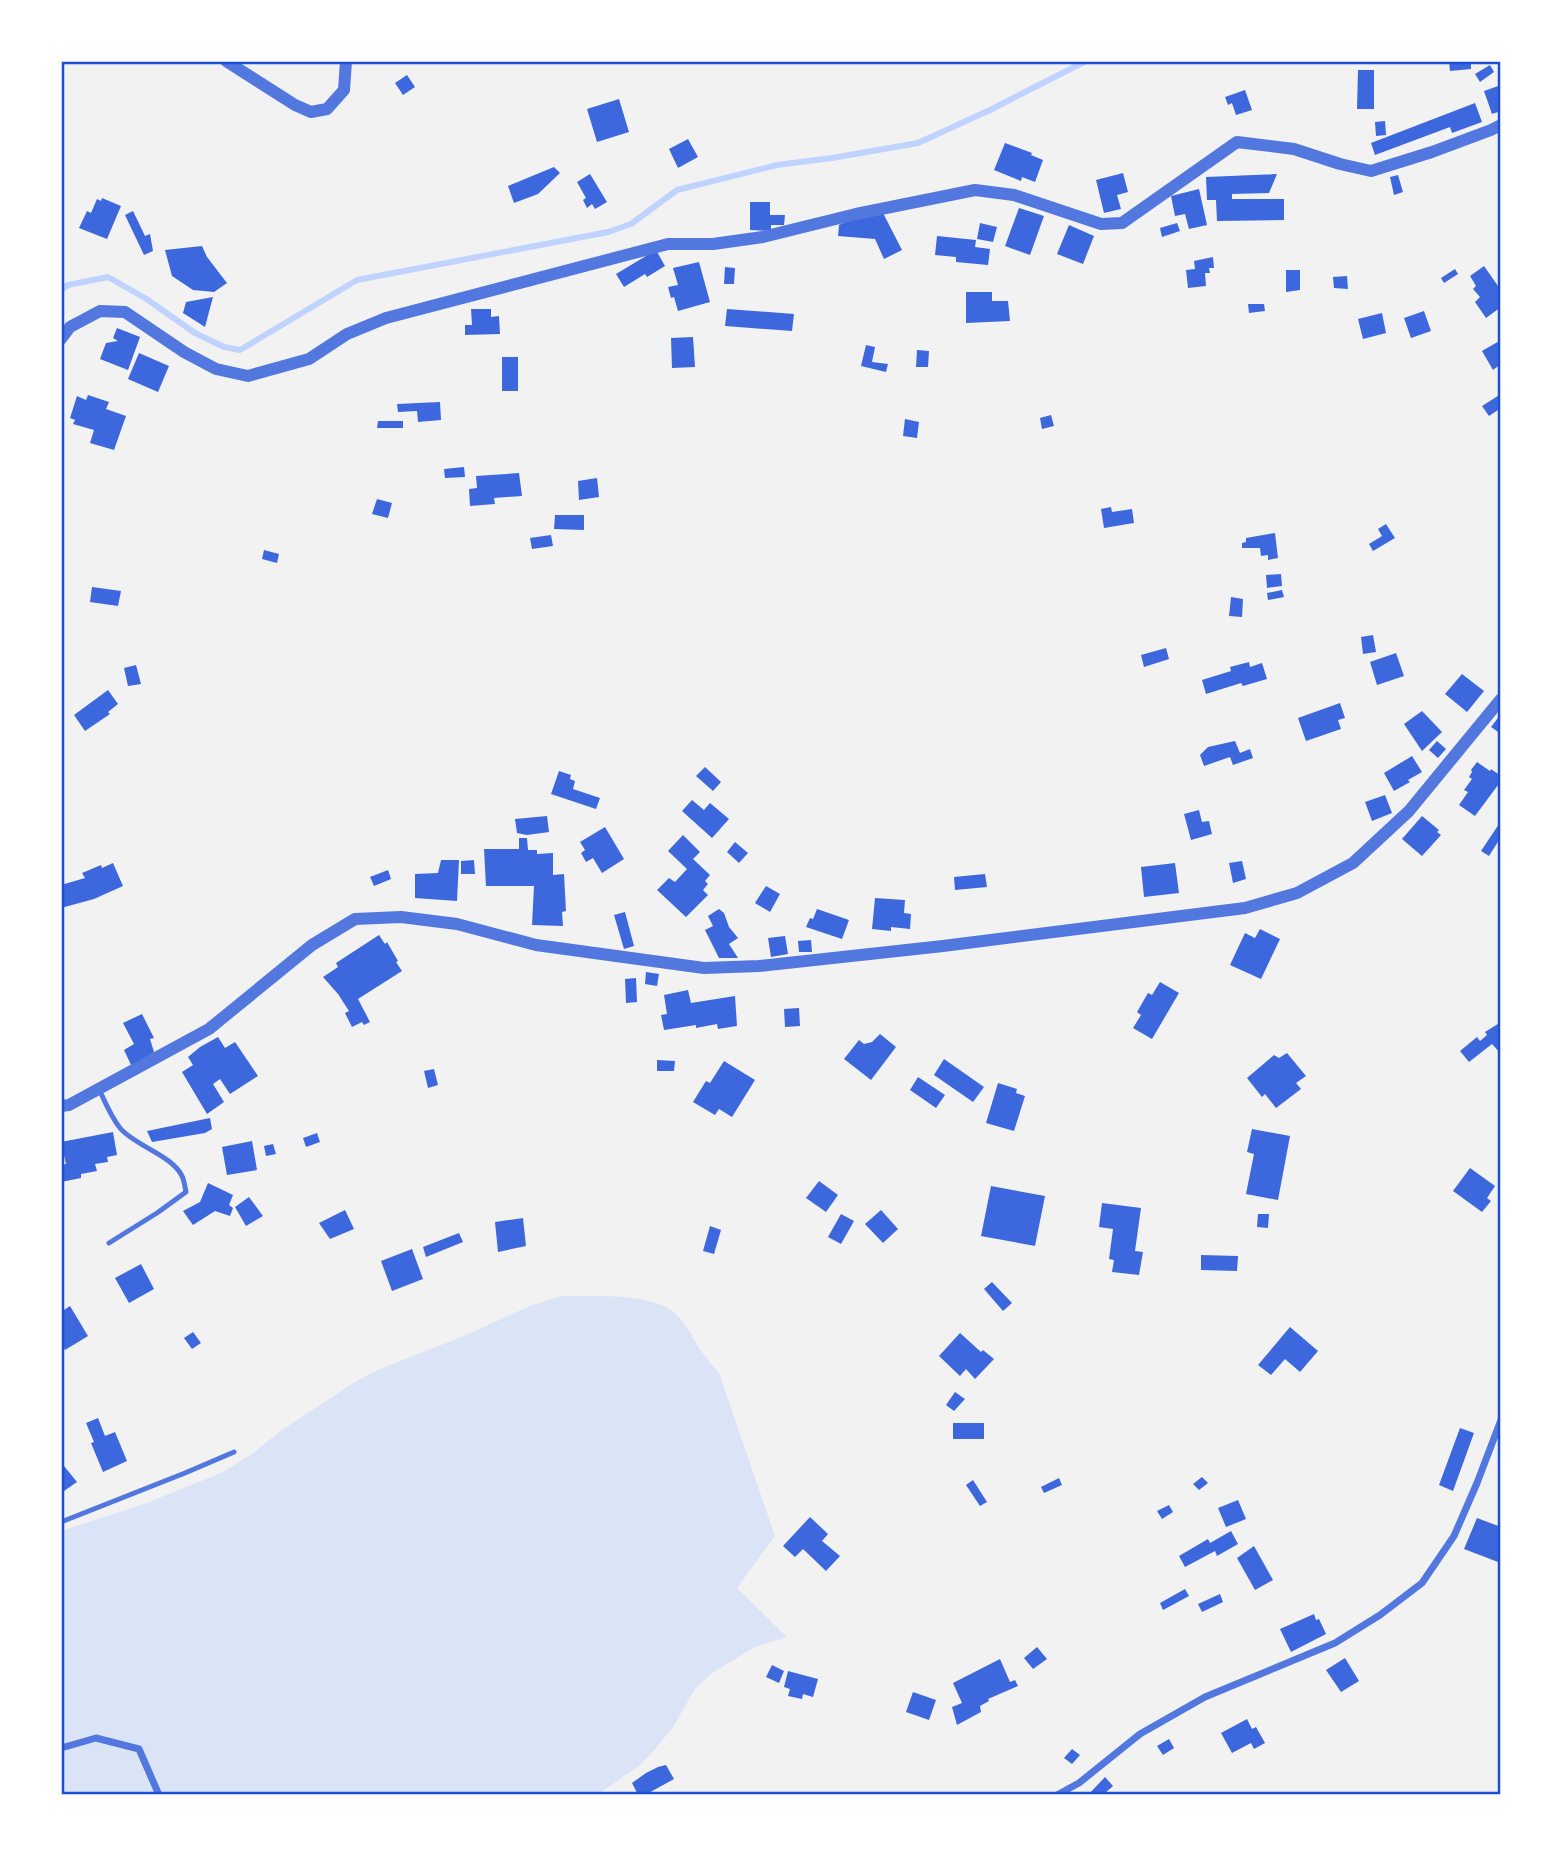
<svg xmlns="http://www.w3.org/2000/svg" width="1562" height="1856" font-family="'Noto Serif',serif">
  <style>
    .green { fill: #dbe4f7 }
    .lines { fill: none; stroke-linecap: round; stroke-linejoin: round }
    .stream { stroke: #bfd3fe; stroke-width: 6 }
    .building { fill: #3d67dc }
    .service { stroke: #5277de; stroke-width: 5 }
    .minor { stroke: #5277de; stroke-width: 7 }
    .tertiary { stroke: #5277de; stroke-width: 12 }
    .neatline { fill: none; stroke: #1d4ed8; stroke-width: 2.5 }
  </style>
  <rect width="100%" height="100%" fill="#f2f2f2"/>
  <!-- green -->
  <path class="green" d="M 562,1296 C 594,1297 654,1291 678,1316 C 688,1326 693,1340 702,1352 C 707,1359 713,1366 719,1373 L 775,1536 L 737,1588 L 787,1637 L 755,1647 L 712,1673 L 695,1689 L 673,1727 L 656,1748 L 639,1766 L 597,1795 L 61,1795 L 61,1531 L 144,1504 L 221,1473 L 252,1454 L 279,1432 L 353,1383 L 380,1369 L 464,1336 L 532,1305 Z"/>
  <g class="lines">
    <!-- stream -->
    <polyline class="stream" points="61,290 68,285 108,277 145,298 195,333 224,347 240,350 357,280 608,232 631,224 677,190 777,165 832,158 918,143 990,110 1086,61"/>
  </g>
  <!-- building -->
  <g class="building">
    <polygon points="1449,61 1471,61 1471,69 1450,71"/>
    <polygon points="1490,65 1494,72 1480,82 1475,74"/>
    <polygon points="1358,70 1374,70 1374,109 1357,109"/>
    <polygon points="407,75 415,87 403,95 395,83"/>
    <polygon points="1501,85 1501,111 1492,114 1484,91"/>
    <polygon points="1245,90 1252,110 1236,115 1232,103 1228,105 1225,97"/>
    <polygon points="619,99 629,132 597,142 587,109"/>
    <polygon points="1475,103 1482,122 1452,133 1450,127 1375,155 1371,143"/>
    <polygon points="1385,121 1386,135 1376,136 1375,122"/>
    <polygon points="688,139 698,157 678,168 669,149"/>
    <polygon points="1005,143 1032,153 1031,155 1043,160 1035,182 1022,177 1021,181 994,170"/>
    <polygon points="554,167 560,173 538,194 514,203 508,186"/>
    <polygon points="1123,173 1128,192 1117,195 1121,209 1104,213 1096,180"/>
    <polygon points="590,174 607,202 595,209 592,204 587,208 583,200 586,198 577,182"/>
    <polygon points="1277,174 1269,193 1232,194 1232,199 1284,199 1284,220 1217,221 1216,200 1207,200 1206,177"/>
    <polygon points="1398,175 1403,192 1394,195 1390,177"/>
    <polygon points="1199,189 1207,225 1189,229 1185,214 1175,216 1171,196"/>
    <polygon points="102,198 121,206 107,239 79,228 87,211 91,213 97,199 101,201"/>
    <polygon points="750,202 770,202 770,215 785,215 784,225 771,225 771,231 750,230"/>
    <polygon points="1019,208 1044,216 1030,255 1005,246"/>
    <polygon points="133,211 145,236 150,234 153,251 144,255 125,215"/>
    <polygon points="883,213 902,250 884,259 875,239 838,236 839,225 853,218"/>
    <polygon points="980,223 997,227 993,242 977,239"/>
    <polygon points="1177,223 1180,231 1162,237 1160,228"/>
    <polygon points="1069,225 1094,236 1083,264 1057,254"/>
    <polygon points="937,236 976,240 975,247 990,249 988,265 956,262 956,257 935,255"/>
    <polygon points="202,246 207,257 227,283 214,292 193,290 172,276 165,250"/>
    <polygon points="656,250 665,266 647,277 645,274 624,287 616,274"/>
    <polygon points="1213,257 1214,268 1209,268 1210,273 1205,273 1206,286 1188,288 1186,270 1195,269 1194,261"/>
    <polygon points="699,262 710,302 678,311 674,297 671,298 668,287 678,285 673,268"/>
    <polygon points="1484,266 1498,286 1499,285 1501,287 1501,307 1486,318 1475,302 1480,297 1473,289 1476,286 1470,276"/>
    <polygon points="725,267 735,268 734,284 724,284"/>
    <polygon points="1455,269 1458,274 1444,283 1441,278"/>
    <polygon points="1286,270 1300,270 1300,290 1286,292"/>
    <polygon points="1347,276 1348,289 1334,288 1333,277"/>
    <polygon points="966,292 992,292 992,301 1008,301 1010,321 966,323"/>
    <polygon points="213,297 205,327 183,313 186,302"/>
    <polygon points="1248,304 1264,304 1265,311 1249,313"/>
    <polygon points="471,309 491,309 491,317 499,316 500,334 465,335 465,325 472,325"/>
    <polygon points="727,309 794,314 792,331 725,326"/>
    <polygon points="1424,311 1431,331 1411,338 1404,318"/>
    <polygon points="1382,313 1386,333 1363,339 1358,319"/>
    <polygon points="117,328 140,337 128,370 100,359 106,343 118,341 113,338"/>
    <polygon points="693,337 695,367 672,368 671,338"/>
    <polygon points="1501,340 1501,364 1493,370 1482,351"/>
    <polygon points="866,345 875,347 872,362 888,364 886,372 861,366"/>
    <polygon points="917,350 929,351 928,367 916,367"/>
    <polygon points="139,353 169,366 158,392 128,379"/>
    <rect x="502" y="357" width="16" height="34"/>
    <polygon points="1501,394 1501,408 1489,416 1482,406"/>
    <polygon points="88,395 109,402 106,409 126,416 114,450 90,443 94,430 73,424 75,420 70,418 77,396 86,400"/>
    <polygon points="440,402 441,420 418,422 417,411 398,412 397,404"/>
    <polygon points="1051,415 1054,426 1042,429 1040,418"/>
    <polygon points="905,419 919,422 917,438 903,436"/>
    <polygon points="378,421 403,421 403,428 377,428"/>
    <polygon points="464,467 465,477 445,478 444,469"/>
    <polygon points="519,473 522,496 494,498 495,504 470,506 469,489 477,488 476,476"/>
    <polygon points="597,478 599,497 579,500 578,481"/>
    <polygon points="377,499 392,503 388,518 372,514"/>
    <polygon points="1111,507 1112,512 1132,509 1134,523 1104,528 1101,509"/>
    <polygon points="555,515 584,515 584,530 554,529"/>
    <polygon points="1386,524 1395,538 1373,551 1369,544 1382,536 1378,529"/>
    <polygon points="1275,533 1278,558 1268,560 1268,555 1261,556 1260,548 1242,548 1242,543 1246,542 1246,538"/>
    <polygon points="551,535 553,546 532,549 530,538"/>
    <polygon points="264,550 279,554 277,563 262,559"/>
    <polygon points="1281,574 1282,586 1267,588 1266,575"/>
    <polygon points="92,587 121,591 118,606 90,602"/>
    <polygon points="1282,590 1284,597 1268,600 1267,593"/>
    <polygon points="1231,597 1243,599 1242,617 1229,616"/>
    <polygon points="1373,635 1376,652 1363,654 1361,637"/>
    <polygon points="1166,648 1169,659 1144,667 1141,655"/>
    <polygon points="1396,653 1404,676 1377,685 1370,662"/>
    <polygon points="1249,662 1250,667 1262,663 1267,679 1243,686 1241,683 1206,694 1202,680 1231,671 1230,667"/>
    <polygon points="136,665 141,684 128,686 124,668"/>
    <polygon points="1462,674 1484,691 1467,712 1445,694"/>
    <polygon points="108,690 118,704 108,712 110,714 85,731 74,715"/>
    <polygon points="1340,703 1345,718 1338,720 1341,729 1306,741 1298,718"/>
    <polygon points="1422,711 1442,732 1422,751 1404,724"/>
    <polygon points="1501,714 1501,734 1491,727"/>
    <polygon points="1235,741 1240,753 1250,749 1253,758 1233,765 1230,757 1204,766 1200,755 1208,747"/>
    <polygon points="1437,741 1446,749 1438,758 1429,750"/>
    <polygon points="1412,756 1422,772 1408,780 1410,782 1394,791 1384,773"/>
    <polygon points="1477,762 1490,771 1491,769 1501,776 1501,781 1475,816 1459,805 1468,792 1464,790 1472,779 1469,777 1472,772 1471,770"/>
    <polygon points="705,767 721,782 713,791 696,776"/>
    <polygon points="559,771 571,775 570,779 575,781 573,789 600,798 596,809 551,794"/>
    <polygon points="1385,795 1392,813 1372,821 1365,802"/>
    <polygon points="692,800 704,810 710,803 729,819 712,838 682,811"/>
    <polygon points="1199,810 1202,822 1209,821 1212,834 1191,840 1184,814"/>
    <polygon points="547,816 549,832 527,835 517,833 515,819"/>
    <polygon points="1422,816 1439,830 1437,832 1441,835 1422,856 1402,839"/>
    <polygon points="1501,821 1501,837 1489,856 1481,851"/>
    <polygon points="605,827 624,859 602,873 593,858 586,862 581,853 585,850 580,842"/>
    <polygon points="683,835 700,852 693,859 710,875 705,881 708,884 703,890 708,895 686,917 657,890 669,878 675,882 687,869 668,851"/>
    <polygon points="519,838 527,838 528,850 537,850 537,854 553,853 553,875 564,874 566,911 562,912 563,926 532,925 534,886 486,886 484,849 519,849"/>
    <polygon points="735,842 748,853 739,863 727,852"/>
    <polygon points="441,860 459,860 457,901 415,898 415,874 438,873"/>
    <polygon points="474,860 475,874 461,874 461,861"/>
    <polygon points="1242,861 1246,879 1233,883 1229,863"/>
    <polygon points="113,863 123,886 94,899 61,908 61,885 85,878 82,873 101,865 102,868"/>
    <polygon points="1175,863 1179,893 1144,897 1141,867"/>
    <polygon points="388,870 391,879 374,886 370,877"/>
    <polygon points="985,874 987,887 955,890 954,877"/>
    <polygon points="766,886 780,894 770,912 755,903"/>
    <polygon points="875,898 905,900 904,913 911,914 910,929 891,927 891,931 872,929"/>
    <polygon points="719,909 724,913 729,927 738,938 729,944 738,958 719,958 705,930 713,926 708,916"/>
    <polygon points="817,909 849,920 842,939 806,927 810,918 813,919"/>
    <polygon points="625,912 634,946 624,949 614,915"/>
    <polygon points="1260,929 1280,939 1261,979 1230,965 1245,933 1255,938"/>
    <polygon points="379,935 385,944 387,942 398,961 396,962 402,971 358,999 370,1022 364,1025 362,1022 352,1027 345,1013 349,1011 338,994 323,977 338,967 336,963"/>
    <polygon points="785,936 788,954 771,957 768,938"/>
    <polygon points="811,940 812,952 799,952 798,941"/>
    <polygon points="646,972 659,974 657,986 645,984"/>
    <polygon points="636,978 637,1002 626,1003 625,979"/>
    <polygon points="1160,982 1179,993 1152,1039 1133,1028 1141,1015 1137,1012 1148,993 1152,995"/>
    <polygon points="688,990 691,1003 735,996 737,1026 718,1029 717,1024 696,1028 696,1025 664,1030 661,1015 667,1014 664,995"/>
    <polygon points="799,1008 800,1026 785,1027 784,1009"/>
    <polygon points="142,1014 154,1038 150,1039 154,1052 132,1067 124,1050 134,1044 123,1023"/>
    <polygon points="1501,1022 1501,1054 1492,1044 1469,1062 1460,1051 1477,1037 1480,1041 1487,1035 1485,1032"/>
    <polygon points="880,1034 896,1047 871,1080 844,1059 859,1040 864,1044 872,1042"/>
    <polygon points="218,1037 225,1048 235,1042 258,1076 230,1094 220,1079 213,1084 224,1102 207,1114 182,1072 193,1065 188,1057 200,1047"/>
    <polygon points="1287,1053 1306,1076 1296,1083 1301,1089 1276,1108 1265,1094 1262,1097 1247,1078 1274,1055 1279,1058"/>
    <polygon points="944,1059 984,1087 973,1102 934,1075"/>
    <polygon points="657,1060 675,1061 674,1071 657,1071"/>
    <polygon points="724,1061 755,1080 732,1117 719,1109 715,1115 693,1102 706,1081 710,1083"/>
    <polygon points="434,1069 438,1085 428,1088 424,1071"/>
    <polygon points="918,1077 945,1095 936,1108 910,1090"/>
    <polygon points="998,1083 1017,1089 1016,1093 1025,1096 1014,1131 986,1123"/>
    <polygon points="210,1118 212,1129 205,1133 152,1142 147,1131"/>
    <polygon points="1252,1129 1290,1136 1278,1200 1246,1194 1254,1154 1247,1152"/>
    <polygon points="113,1132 117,1155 107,1157 108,1162 95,1164 97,1171 81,1174 81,1178 61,1182 61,1165 66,1164 61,1142"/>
    <polygon points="317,1133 320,1142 306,1147 303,1138"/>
    <polygon points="252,1141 257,1170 227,1175 222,1147"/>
    <polygon points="273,1144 276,1154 266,1156 264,1146"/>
    <polygon points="1470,1168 1495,1186 1487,1198 1491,1201 1482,1212 1453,1191"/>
    <polygon points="819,1181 838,1195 826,1212 806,1198"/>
    <polygon points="208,1183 233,1195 229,1205 233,1208 230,1216 215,1211 193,1225 183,1211 200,1202"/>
    <polygon points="991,1186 1045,1196 1035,1246 981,1236"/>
    <polygon points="249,1197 263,1216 246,1226 235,1207"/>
    <polygon points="1102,1203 1141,1208 1135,1251 1143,1252 1139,1275 1112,1272 1114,1260 1109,1259 1113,1229 1099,1227"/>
    <polygon points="345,1210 354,1229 330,1239 319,1223"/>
    <polygon points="881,1210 898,1229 883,1243 865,1224"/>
    <polygon points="841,1214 854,1221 841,1244 828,1237"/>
    <polygon points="1258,1214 1269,1214 1268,1228 1257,1227"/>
    <polygon points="523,1218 526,1246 498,1252 495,1222"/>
    <polygon points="710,1226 721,1230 714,1254 703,1251"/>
    <polygon points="459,1233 463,1242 426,1257 423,1247"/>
    <polygon points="412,1249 423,1279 392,1291 381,1261"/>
    <polygon points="1201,1255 1238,1256 1237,1271 1201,1270"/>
    <polygon points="141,1264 154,1289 129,1303 115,1278"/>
    <polygon points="992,1282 1012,1303 1003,1311 984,1289"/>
    <polygon points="70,1306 88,1336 65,1350 64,1348 61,1350 61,1312"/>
    <polygon points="1290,1327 1318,1351 1300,1372 1285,1359 1271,1375 1258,1365"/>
    <polygon points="193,1332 201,1343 192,1349 184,1338"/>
    <polygon points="960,1333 981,1352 983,1350 994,1359 975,1379 966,1369 960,1376 939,1356"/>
    <polygon points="955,1392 965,1399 954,1411 946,1405"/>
    <polygon points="98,1418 105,1436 115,1432 127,1461 103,1472 91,1443 94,1442 86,1423"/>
    <rect x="953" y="1423" width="31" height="16"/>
    <polygon points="1460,1428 1474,1433 1453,1491 1439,1485"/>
    <polygon points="64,1466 77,1482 61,1493 61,1468"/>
    <polygon points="1202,1477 1208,1483 1199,1490 1193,1484"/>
    <polygon points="1059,1478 1062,1485 1044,1493 1041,1487"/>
    <polygon points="973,1480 987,1502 980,1506 966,1485"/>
    <polygon points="1238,1500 1246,1519 1226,1527 1218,1508"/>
    <polygon points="1169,1505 1173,1512 1162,1519 1157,1511"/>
    <polygon points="810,1517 828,1534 822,1541 840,1556 826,1571 803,1549 795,1557 783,1546"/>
    <polygon points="1477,1518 1501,1527 1501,1556 1498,1562 1464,1549"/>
    <polygon points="1231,1531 1238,1544 1217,1556 1215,1551 1185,1567 1179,1556 1208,1539 1210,1543"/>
    <polygon points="1254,1546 1273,1580 1255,1590 1237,1558"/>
    <polygon points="1185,1589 1189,1596 1163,1610 1160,1603"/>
    <polygon points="1220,1594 1223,1602 1202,1612 1198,1604"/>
    <polygon points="1314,1614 1316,1620 1319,1619 1326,1634 1291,1652 1280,1629"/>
    <polygon points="1037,1647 1047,1659 1033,1669 1024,1658"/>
    <polygon points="1345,1658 1359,1681 1341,1692 1326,1670"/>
    <polygon points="1000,1659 1010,1682 1015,1680 1018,1686 988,1699 989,1701 980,1706 981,1712 957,1725 952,1707 962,1703 953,1683"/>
    <polygon points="772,1665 784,1671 779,1683 766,1677"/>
    <polygon points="788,1671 818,1679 813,1697 803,1694 802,1699 788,1696 790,1689 784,1687"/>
    <polygon points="913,1692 936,1700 929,1720 906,1712"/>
    <polygon points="1247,1719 1252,1729 1256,1727 1265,1743 1254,1749 1251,1743 1232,1753 1221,1733"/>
    <polygon points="1169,1739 1174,1748 1163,1755 1157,1746"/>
    <polygon points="1072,1749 1080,1755 1072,1764 1064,1758"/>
    <polygon points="666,1765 674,1779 645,1795 638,1795 632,1783 646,1773 658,1767"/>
    <polygon points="1105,1777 1113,1786 1105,1793 1107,1795 1088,1795"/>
  </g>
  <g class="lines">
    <!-- service -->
    <g class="service">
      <path d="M 99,1089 C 105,1102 111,1117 120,1128 C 135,1146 172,1155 182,1176 C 184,1180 185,1187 186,1192 L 157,1213 L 109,1243"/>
      <polyline points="61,1522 185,1473 234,1452"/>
    </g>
    <!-- minor -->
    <g class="minor">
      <polyline points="61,1748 96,1738 139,1749 159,1795"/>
      <polyline points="1057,1795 1079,1783 1140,1734 1205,1697 1335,1643 1380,1615 1422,1583 1454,1536 1477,1483 1501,1420"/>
    </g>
    <!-- tertiary -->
    <g class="tertiary">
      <polyline points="226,61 295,105 311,112 327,109 344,90 346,61"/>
      <polyline points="61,339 70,327 100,311 125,312 184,352 216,369 248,376 309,359 347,334 386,318 668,244 713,244 763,237 856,214 975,190 1014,195 1101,224 1122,223 1237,142 1294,149 1340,164 1371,171 1432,152 1491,130 1501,125"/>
      <polyline points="61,1106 69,1105 209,1029 312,945 355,919 401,917 457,924 536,945 704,968 759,966 943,946 1245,908 1297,893 1353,863 1409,811 1501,699"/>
    </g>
  </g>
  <!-- border -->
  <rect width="1562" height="1856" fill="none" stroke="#ffffff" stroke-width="126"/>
  <rect x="63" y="63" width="1436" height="1730" class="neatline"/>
</svg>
